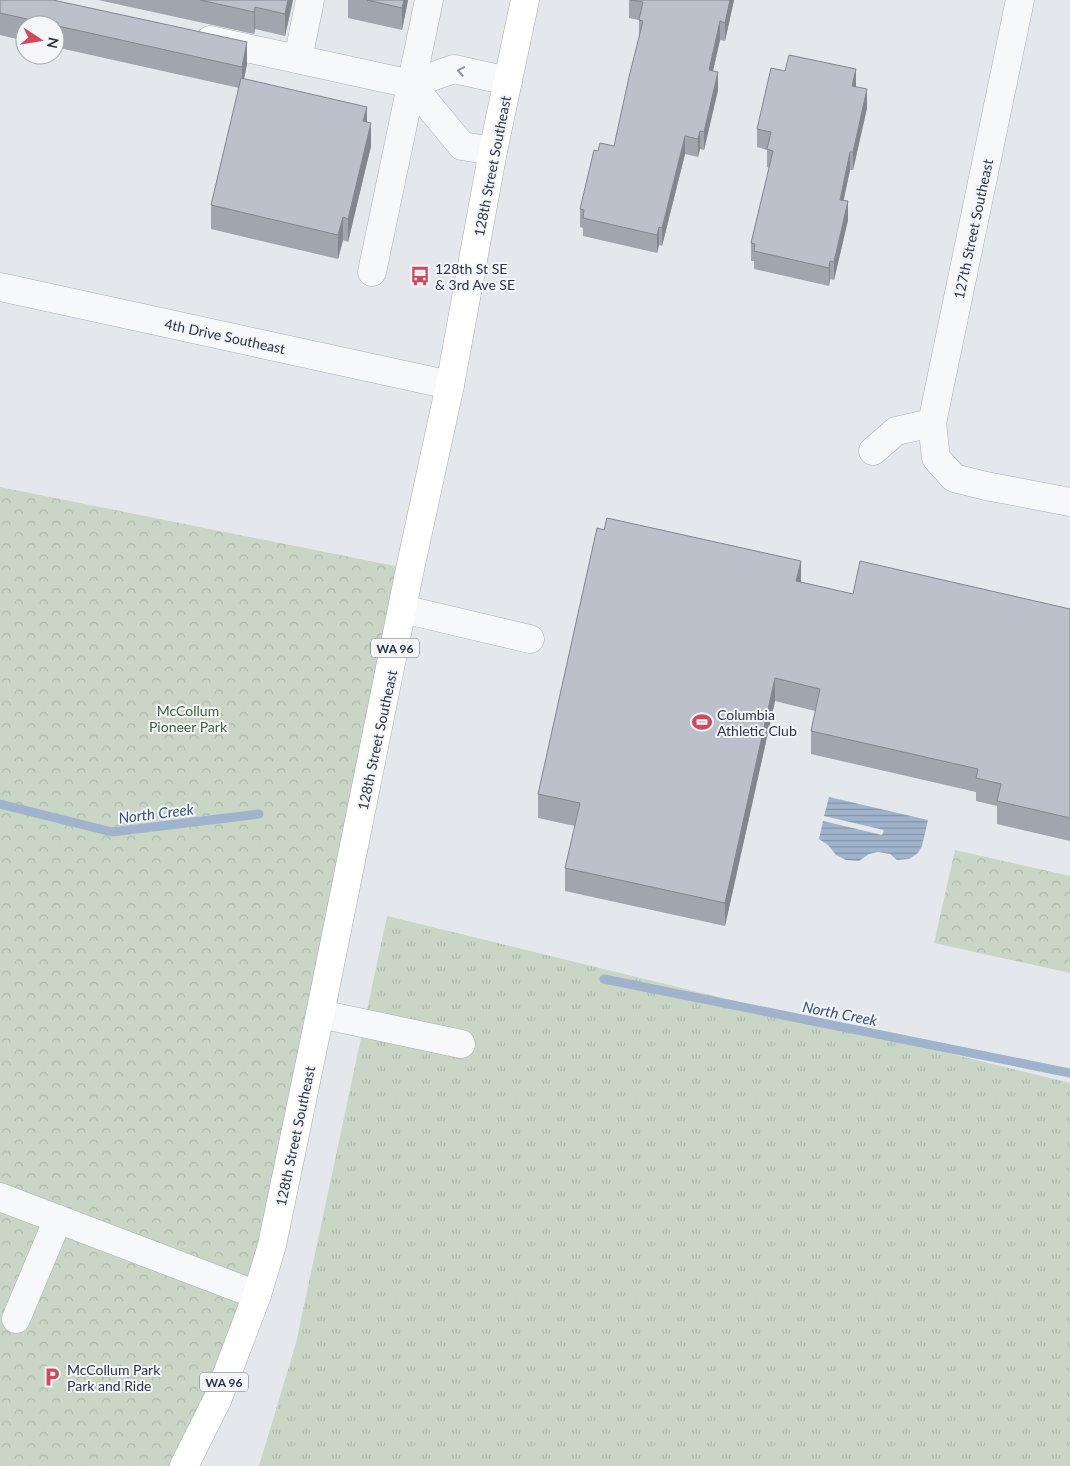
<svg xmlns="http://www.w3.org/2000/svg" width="1070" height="1466" font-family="Lato,sans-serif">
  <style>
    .grass { fill: url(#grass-tufts) }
    .park { fill: url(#park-crowns) }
    .water { fill: url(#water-rules) }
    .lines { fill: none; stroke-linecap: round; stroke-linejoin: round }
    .stream { stroke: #9fb4cc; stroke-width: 9 }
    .minor-casing { stroke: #a9aeb7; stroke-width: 29 }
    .major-casing { stroke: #a3abb8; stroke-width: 29 }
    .minor { stroke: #f7f8fa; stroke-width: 28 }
    .major { stroke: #fff; stroke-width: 28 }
    .wall { fill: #a1a5ae }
    .shaded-wall { fill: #83868d }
    .building { fill: #bbc0ca; stroke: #83868d }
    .oneway { stroke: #9196a0 }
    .labels { text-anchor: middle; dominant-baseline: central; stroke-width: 4; stroke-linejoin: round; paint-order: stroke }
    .shield { fill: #f4f6f9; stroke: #676e7b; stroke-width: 1 }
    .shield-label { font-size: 12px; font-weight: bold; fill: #2b3445 }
    .street-label { font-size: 14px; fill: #2b3445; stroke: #f4f6f9 }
    .poi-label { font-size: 14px; fill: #2b3445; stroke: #f4f6f9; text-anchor: start }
    .park-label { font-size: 14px; fill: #3f6138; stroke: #f4f6f9 }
    .water-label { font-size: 15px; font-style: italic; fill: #34527a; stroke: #f4f6f9 }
  </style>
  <defs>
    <pattern id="grass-tufts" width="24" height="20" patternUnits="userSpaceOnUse" patternTransform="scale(1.25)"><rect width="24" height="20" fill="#c9d6c5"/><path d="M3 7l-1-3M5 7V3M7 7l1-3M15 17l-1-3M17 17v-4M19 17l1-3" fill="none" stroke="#adb8ab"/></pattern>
    <pattern id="park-crowns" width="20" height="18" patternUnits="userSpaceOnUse" patternTransform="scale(1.25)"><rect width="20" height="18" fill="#c9d6c5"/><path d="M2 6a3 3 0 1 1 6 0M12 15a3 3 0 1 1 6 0" fill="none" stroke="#adb8ab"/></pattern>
    <pattern id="water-rules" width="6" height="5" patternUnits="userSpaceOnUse" patternTransform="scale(1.25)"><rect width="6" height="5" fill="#9fb4cc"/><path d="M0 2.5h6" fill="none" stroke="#8293a7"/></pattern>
  </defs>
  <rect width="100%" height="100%" fill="#e4e7ec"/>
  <!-- grass -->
  <polygon class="grass" points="387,916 1070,1083 1070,1466 259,1466 296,1343"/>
  <!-- park -->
  <g class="park">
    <polygon points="0,487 410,569 272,1245 183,1466 0,1466"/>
    <polygon points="955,850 1070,876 1070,973 934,943"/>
  </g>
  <!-- water -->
  <polygon class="water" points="829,797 928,820 922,846 918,853 909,859 897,860 890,854 878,852 869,854 859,861 846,860 836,855 828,845 819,839 823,821 882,835 884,830 824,816"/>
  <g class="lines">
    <!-- stream -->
    <g class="stream">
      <polyline points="0,804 112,832 259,814"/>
      <polyline points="604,979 1070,1073"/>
    </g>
    <defs>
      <g id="minor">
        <polyline points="1020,0 932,423 936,458 954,478 986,486 1070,502"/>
        <polyline points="210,40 411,84"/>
        <polyline points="298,59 310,0"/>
        <polyline points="493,151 462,146 411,84 454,69 508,81"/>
        <polyline points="372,272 429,0"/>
        <polyline points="0,287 450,385"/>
        <polyline points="873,451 896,431 932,423"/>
        <polyline points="403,609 530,639"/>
        <polyline points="320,1014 461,1044"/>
        <polyline points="0,1197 257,1295"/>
        <polyline points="16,1319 58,1219"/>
      </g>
      <polyline id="major" points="184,1466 218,1398 257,1295 272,1245 320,1014 410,569 450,385 493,151 525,0"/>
    </defs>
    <!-- minor casing -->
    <use href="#minor" class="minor-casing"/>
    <!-- major casing -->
    <use href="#major" class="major-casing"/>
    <!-- minor -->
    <use href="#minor" class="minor"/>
    <!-- major -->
    <use href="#major" class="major"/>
  </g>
  <!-- wall -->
  <g class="wall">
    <polygon points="0,0 247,64 244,79 367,122 371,146 348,242 343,240 338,259 211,229 211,205 239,88 55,47 55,25 25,25 25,41 0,35"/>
    <polygon points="98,0 293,0 285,36 255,29 254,34"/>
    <polygon points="348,0 408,0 402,30 348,18"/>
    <polygon points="629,0 734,0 725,41 720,40 713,71 718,90 704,150 700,149 698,157 685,154 662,246 659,245 657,253 583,236 583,228 580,227 580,209 598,151 614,146 639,37 639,20 629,18"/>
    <polygon points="856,87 867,108 853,170 850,170 843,201 848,220 834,280 830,279 829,286 754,269 754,261 751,261 751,243 769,168 767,167 767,150 757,147 757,129"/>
    <polygon points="801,582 853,594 1070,609 1070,841 997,824 997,806 976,801 976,792 811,754 811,731 815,711 775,701 725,926 565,891 565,868 575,826 538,818 538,794"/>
  </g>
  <!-- shaded-wall -->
  <g class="shaded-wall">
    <polygon points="288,0 293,0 285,36 285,14"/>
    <polygon points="404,0 408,0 402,30 402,8"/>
    <polygon points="730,0 734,0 725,41 725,23"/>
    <polygon points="255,7 255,29 254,34 254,12"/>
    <polygon points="720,21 720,40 709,88 709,70"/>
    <polygon points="247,42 247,64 242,89 242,67"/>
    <polygon points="856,69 856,88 852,86"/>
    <polygon points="718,72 718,90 704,150 704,132"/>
    <polygon points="867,89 867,108 853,170 853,152"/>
    <polygon points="367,107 367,131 363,121"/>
    <polygon points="371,123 371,146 348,242 348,219"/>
    <polygon points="700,131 700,149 698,157 698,139"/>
    <polygon points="685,136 685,154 662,246 662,228"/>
    <polygon points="850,152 850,170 840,218 840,200"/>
    <polygon points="848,201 848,220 834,280 834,262"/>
    <polygon points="343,217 343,240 338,259 338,235"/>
    <polygon points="659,227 659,245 657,253 657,235"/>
    <polygon points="830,261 830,279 829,286 829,268"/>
    <polygon points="801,561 801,585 796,581"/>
    <polygon points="775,678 775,701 725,926 725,903"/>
  </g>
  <!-- building -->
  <g class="building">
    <polygon points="0,0 53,0 247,42 242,67 0,13"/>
    <polygon points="200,0 288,0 285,14 255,7 254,12"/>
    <polygon points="367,0 404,0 402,8"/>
    <polygon points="631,0 730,0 725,23 720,21 709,70 718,72 704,132 700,131 698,139 685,136 662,228 659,227 657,235 583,218 584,210 580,209 594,150 598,151 600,143 614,146 629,77 643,21 639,20 643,2"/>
    <polygon points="789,55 856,69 852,86 867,89 853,152 850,152 840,200 848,201 834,262 830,261 829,268 754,251 755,244 751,243 773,151 767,149 771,132 757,129 771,68 785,71"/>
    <polygon points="241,78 367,107 363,121 371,123 348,219 343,217 338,235 211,205"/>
    <polygon points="607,518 801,561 796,581 853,594 860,561 1070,609 1070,818 997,801 1001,784 976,778 978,769 811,731 820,689 775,678 725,903 565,868 580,803 538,794 597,528 604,530"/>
  </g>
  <!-- one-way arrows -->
  <defs><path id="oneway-chevron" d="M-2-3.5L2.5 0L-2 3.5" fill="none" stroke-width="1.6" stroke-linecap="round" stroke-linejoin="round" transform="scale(1.25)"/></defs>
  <use class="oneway" href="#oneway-chevron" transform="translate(461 71) rotate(-170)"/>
  <!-- icons -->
  <defs>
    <symbol id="bus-bare" viewBox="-9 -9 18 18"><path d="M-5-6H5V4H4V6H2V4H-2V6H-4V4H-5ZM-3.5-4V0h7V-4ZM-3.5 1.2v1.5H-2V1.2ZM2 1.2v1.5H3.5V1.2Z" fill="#d1495b" stroke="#f4f6f9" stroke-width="2.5" paint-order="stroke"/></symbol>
    <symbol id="stadium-bare" viewBox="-9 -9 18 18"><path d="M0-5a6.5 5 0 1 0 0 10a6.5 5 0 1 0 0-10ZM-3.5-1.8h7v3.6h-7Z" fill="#d1495b" stroke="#f4f6f9" stroke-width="2.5" paint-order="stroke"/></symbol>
    <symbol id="parking-bare" viewBox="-9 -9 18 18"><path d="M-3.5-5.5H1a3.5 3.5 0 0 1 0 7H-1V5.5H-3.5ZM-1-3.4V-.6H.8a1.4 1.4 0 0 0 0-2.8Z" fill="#d1495b" stroke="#f4f6f9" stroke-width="2.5" paint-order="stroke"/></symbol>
  </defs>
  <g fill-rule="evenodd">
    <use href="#bus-bare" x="406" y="262" width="28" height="28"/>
    <use href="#stadium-bare" x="688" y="708" width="28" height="28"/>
    <use href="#parking-bare" x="38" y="1363" width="28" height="28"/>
  </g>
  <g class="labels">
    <!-- shield labels -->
    <g class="shield">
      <rect x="371" y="638.5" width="48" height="19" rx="4"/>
      <rect x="200" y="1372.5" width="48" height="19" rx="4"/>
    </g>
    <g class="shield-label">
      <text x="395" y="648">WA 96</text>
      <text x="224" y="1382">WA 96</text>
    </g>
    <!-- street labels -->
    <g class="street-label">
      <text transform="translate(492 166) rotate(-79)">128th Street Southeast</text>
      <text transform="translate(973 229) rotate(-78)">127th Street Southeast</text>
      <text transform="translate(225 336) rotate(12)">4th Drive Southeast</text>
      <text transform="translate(377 740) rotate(-78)">128th Street Southeast</text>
      <text transform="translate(295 1136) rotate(-78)">128th Street Southeast</text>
    </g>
    <!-- poi labels -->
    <g class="poi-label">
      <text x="435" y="268">128th St SE<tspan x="435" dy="16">&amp; 3rd Ave SE</tspan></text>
      <text x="717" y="714">Columbia<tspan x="717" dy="16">Athletic Club</tspan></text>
      <text x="67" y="1369">McCollum Park<tspan x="67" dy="16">Park and Ride</tspan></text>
    </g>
    <!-- park labels -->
    <g class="park-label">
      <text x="188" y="710">McCollum<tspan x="188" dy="16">Pioneer Park</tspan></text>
    </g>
    <!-- water labels -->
    <g class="water-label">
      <text transform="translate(156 813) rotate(-7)">North Creek</text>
      <text transform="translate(840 1013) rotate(11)">North Creek</text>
    </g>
  </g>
  <!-- north arrow -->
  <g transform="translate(40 40) rotate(102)"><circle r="24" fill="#f4f6f9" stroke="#a4a8b1"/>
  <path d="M0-4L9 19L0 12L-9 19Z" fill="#d1495b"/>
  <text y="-8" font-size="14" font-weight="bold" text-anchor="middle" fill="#2b3445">N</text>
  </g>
</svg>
